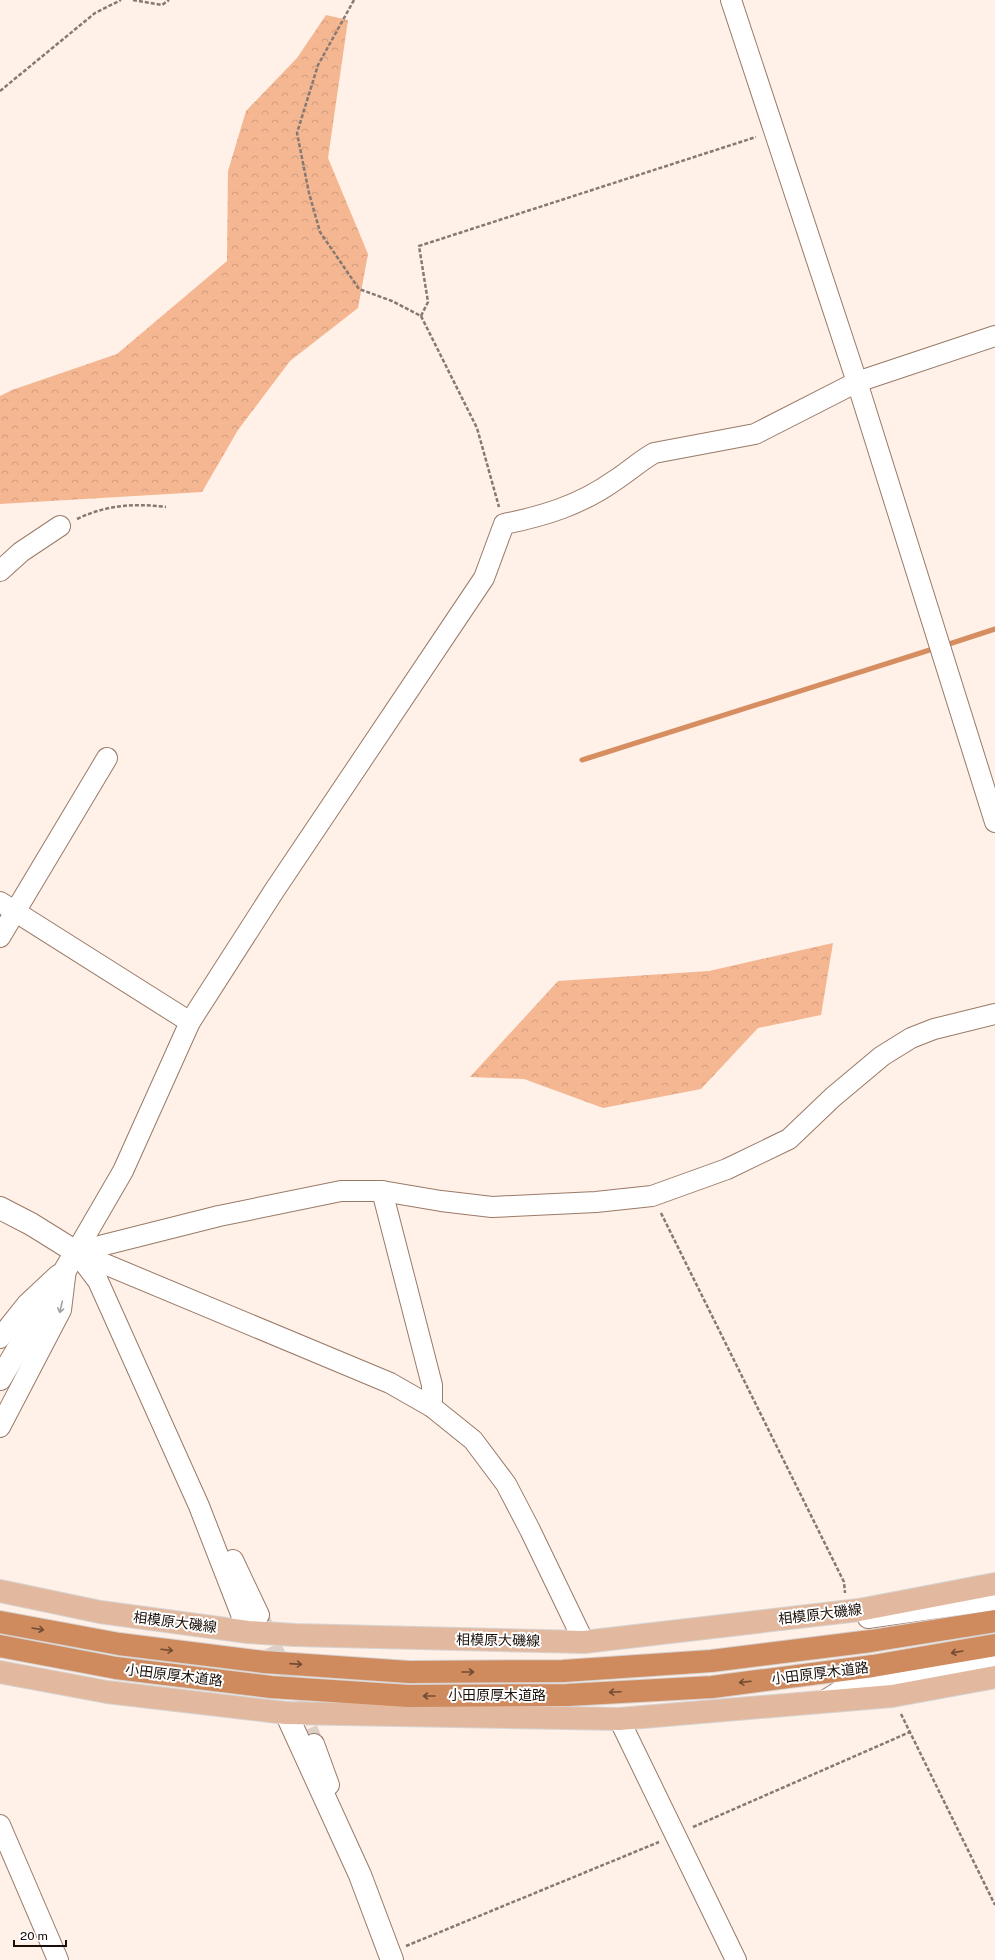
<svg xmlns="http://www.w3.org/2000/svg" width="995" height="1960" font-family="'Public Sans','Noto Sans JP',sans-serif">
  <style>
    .forest { fill: url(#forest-crowns) }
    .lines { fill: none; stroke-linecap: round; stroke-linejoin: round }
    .stream { stroke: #d68e60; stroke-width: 5 }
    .minor-tunnel { stroke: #ddcec6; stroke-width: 20; stroke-dasharray: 20 10; stroke-linecap: butt }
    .minor-casing { stroke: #997a67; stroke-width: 22 }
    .tertiary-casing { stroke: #997a67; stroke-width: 24 }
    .primary-casing { stroke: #d6d4d3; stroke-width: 24 }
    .motorway-casing { stroke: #d6d4d3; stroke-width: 24 }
    .path { stroke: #867971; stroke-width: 2.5; stroke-dasharray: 4 2; stroke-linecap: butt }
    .minor { stroke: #fff; stroke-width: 20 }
    .tertiary { stroke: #fff; stroke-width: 22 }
    .primary { stroke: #e2b99e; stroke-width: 22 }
    .motorway { stroke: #cf8a5e; stroke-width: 22 }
    .oneway { stroke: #a39f9c }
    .oneway2 { stroke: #744c33 }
    .labels { text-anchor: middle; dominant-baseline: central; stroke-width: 4; stroke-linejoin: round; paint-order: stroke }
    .street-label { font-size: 14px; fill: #1a0f08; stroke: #fff }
  </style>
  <defs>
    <pattern id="forest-crowns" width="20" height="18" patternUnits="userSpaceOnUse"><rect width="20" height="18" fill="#f4b792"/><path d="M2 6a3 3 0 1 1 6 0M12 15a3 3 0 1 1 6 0" fill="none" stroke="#d19c7c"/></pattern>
  </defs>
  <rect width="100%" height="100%" fill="#fff0e8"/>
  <!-- forest -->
  <g class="forest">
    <polygon points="326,15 348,20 328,158 368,254 358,308 290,361 238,430 202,492 0,504 0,396 12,390 117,354 227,261 228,171 246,111 297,58"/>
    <polygon points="833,943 821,1015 758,1028 701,1089 603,1108 524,1079 470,1077 558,981 709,971"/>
  </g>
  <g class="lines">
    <!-- stream -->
    <g class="stream">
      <polyline points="943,646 995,629"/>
      <polyline points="582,760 936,648"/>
    </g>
    <!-- minor-tunnel -->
    <polyline class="minor-tunnel" points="260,1619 314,1744"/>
    <defs>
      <g id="minor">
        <polyline points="731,0 857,382 995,822"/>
        <polyline points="0,571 21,552 60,526"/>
        <polyline points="0,902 190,1022"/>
        <polyline points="0,937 107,758"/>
        <polyline points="382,1191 432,1385 432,1407"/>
        <path d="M 76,1252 L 123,1171 L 190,1022 L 274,891 L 484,578 L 504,524 C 544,516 580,505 614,481 C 628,472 640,461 654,453 L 755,434 L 857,382 L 995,336"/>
        <polyline points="76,1252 219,1216 341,1191 382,1191 441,1201 492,1207 596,1202 652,1196 727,1169 789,1139 833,1097 882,1056 911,1038 934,1029 995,1014"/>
        <polyline points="76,1252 390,1383 432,1407 473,1440 506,1484 530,1530 584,1642"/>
        <polyline points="76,1252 98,1281 199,1506 248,1632"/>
        <polyline points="0,1338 27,1304 58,1275"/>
        <polyline points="0,1427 61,1310 66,1269"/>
        <polyline points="233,1560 259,1615"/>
        <polyline points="868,1618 995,1600"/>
        <polyline points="824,1701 843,1689 995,1662"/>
        <polyline points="619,1719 736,1960"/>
        <polyline points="314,1744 329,1785"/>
        <polyline points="0,1825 58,1960"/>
      </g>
      <g id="tertiary">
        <polyline points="0,1208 31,1224 76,1252 0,1379"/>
        <polyline points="286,1713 360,1875 392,1960"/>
      </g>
      <g id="primary">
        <polyline points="0,1591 100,1612 248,1632 295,1635 584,1642 859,1610 995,1584"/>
        <polyline points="0,1672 107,1692 286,1713 619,1719 892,1696 995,1677"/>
      </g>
      <g id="motorway">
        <polyline points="0,1622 119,1644 264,1662 409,1672 563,1671 711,1661 871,1641 995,1621"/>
        <polyline points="0,1646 116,1668 271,1687 409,1696 567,1695 712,1687 873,1666 995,1645"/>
      </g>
    </defs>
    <!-- minor casing -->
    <use href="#minor" class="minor-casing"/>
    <!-- tertiary casing -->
    <use href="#tertiary" class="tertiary-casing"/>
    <!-- primary casing -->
    <use href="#primary" class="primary-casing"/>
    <!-- motorway casing -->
    <use href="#motorway" class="motorway-casing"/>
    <!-- path -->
    <g class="path">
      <polyline points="133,0 162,5 169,0"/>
      <polyline points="354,0 318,65 297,133 309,193 320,232 359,289 392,301 421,316 477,428 499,507"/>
      <polyline points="0,91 95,13 121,0"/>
      <polyline points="421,316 428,302 419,246 756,137"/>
      <path d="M 77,519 C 106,505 134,503 166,507"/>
      <polyline points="661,1213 844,1582 845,1593"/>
      <polyline points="901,1714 995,1905"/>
      <polyline points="693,1827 910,1732"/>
      <polyline points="406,1946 659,1842"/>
    </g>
    <!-- minor -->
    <use href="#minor" class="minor"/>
    <!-- tertiary -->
    <use href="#tertiary" class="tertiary"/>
    <!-- primary -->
    <use href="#primary" class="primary"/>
    <!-- motorway -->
    <use href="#motorway" class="motorway"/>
  </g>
  <!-- one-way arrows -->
  <defs><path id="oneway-shaft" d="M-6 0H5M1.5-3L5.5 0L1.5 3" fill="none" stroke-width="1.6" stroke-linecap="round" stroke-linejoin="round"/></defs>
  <use class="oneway" href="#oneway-shaft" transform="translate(61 1307) rotate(103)"/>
  <g class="oneway2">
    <use href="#oneway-shaft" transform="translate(38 1629) rotate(10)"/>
    <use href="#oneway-shaft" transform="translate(167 1650) rotate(7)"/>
    <use href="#oneway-shaft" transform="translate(957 1652) rotate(170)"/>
    <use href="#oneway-shaft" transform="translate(296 1664) rotate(4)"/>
    <use href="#oneway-shaft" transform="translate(468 1672)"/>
    <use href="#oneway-shaft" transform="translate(745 1682) rotate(173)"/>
    <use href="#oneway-shaft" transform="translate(615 1692) rotate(177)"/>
    <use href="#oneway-shaft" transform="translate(429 1696) rotate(180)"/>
  </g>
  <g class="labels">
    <!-- street labels -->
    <g class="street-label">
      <text transform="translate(820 1614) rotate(-7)">相模原大磯線</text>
      <text transform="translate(175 1622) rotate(7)">相模原大磯線</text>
      <text transform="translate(498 1640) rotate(1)">相模原大磯線</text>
      <text transform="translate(820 1673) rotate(-7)">小田原厚木道路</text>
      <text transform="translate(174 1675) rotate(7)">小田原厚木道路</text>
      <text x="497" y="1695">小田原厚木道路</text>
    </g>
  </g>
  <!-- scale -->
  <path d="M14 1940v6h52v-6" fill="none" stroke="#1a0f08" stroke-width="2"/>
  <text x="20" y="1940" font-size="12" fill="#1a0f08" stroke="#ffffff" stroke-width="3" paint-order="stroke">20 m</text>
</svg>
